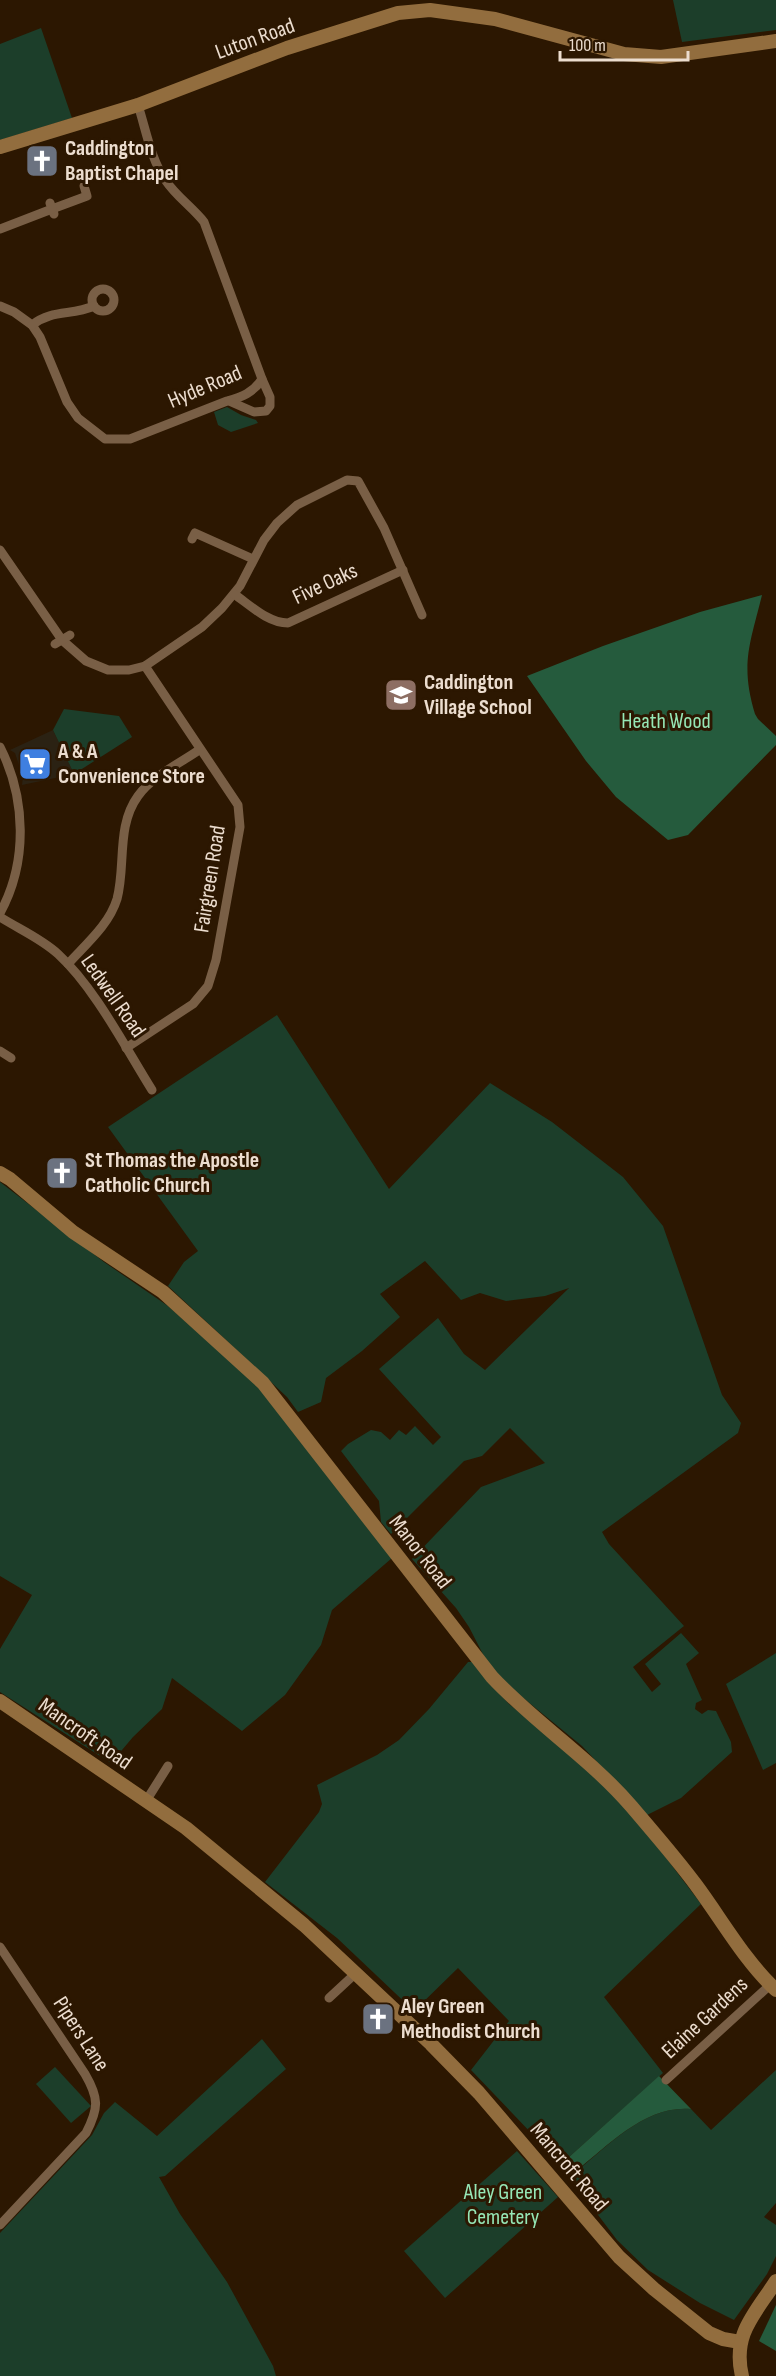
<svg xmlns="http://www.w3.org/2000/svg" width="776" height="2376" font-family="'Sofia Sans Condensed',sans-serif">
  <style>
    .commercial { fill: #2b2213 }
    .green { fill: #1c3e2a }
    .forest { fill: #255b3d }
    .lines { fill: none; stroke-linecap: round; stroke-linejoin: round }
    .street { stroke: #795f46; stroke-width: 9 }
    .secondary { stroke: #926d3e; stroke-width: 14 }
    .labels { text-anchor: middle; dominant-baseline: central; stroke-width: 6; stroke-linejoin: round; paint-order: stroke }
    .street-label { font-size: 22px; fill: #ecddcf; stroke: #2c1701 }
    .poi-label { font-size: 22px; font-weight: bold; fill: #ecddcf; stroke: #2c1701; text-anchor: start }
    .park-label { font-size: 22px; fill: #96e7b6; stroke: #2c1701 }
  </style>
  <rect width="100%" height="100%" fill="#2c1701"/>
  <!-- commercial -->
  <polygon class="commercial" points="53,730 74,774 22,785 23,777 15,753 10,750"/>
  <!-- green -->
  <g class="green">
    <polygon points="673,0 776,0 776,30 682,42"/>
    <polygon points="41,28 72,118 0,140 0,44"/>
    <polygon points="227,407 241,415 256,420 258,423 231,432 218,425 214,412"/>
    <polygon points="64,709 119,716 132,737 74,774 53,730"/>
    <polygon points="277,1015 389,1189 490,1083 552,1122 623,1177 663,1226 722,1395 741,1423 738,1433 602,1532 609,1544 684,1626 633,1667 652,1692 661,1684 645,1664 681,1633 699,1653 686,1664 702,1700 696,1703 695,1709 702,1714 708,1710 716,1711 731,1742 732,1752 681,1798 647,1815 582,1746 505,1683 489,1666 469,1627 456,1608 412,1559 481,1487 545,1463 510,1428 482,1456 464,1461 391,1534 381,1522 379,1501 341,1451 348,1444 371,1430 381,1432 390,1440 399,1430 406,1435 415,1426 433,1445 441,1437 379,1369 438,1318 464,1354 485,1370 569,1288 545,1296 506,1301 480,1293 461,1300 425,1261 380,1294 400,1317 362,1351 326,1378 321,1402 298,1412 287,1397 168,1286 184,1262 198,1251 108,1127"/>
    <polygon points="0,1182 104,1262 168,1306 255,1383 392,1558 332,1610 321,1645 285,1695 242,1731 172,1678 162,1709 133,1737 111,1763 0,1692 0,1649 32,1595 0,1576"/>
    <polygon points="776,1653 776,1763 763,1770 726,1684"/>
    <path d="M 468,1662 L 473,1662 L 508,1703 L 593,1773 L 648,1834 L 701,1904 L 604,1997 L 663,2073 L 568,2158 L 578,2170 C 610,2144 646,2105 691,2109 L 711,2130 L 776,2070 L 776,2203 L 764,2217 L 776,2225 L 776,2256 L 767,2274 L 734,2320 L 700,2303 L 648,2270 L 617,2240 L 555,2158 L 471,2070 L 509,2021 L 458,1968 L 414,2011 L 337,1938 L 265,1882 L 319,1812 L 322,1804 L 317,1785 L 377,1755 L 399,1740 L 429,1709 Z"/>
    <polygon points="262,2039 286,2069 165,2176 159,2177 180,2214 227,2282 273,2366 276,2376 0,2376 0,2233 92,2135 104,2113 115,2102 157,2136"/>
    <polygon points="55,2067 91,2106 71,2123 36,2084"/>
    <polygon points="517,2151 558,2197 445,2298 404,2251"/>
  </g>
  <!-- forest -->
  <g class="forest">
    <path d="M 762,595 C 750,644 740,664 755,714 L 758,719 L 776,736 L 776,745 L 688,835 L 668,840 L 616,797 L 586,761 L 527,676 L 603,646 L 700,612 Z"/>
    <path d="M 659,2076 L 691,2109 C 646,2105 610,2144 577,2170 L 568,2158 Z"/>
    <polygon points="776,2305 776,2351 759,2341"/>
  </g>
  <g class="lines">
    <!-- street -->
    <g class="street">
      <polyline points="54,214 52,209 87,196 84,186"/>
      <polyline points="0,229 52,209 50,203"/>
      <circle cx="103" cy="300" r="11"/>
      <path d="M 0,306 L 14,312 L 32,325 L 40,337 L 67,402 L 78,418 L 105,439 L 130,439 L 227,401 C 242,397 253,393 262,379 L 204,222 C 193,208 176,196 166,181 C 151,160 146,130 138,105"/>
      <path d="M 32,325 C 53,309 71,316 94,306"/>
      <polyline points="229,401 254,412 266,411 270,406 270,397 262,379"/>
      <polyline points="192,539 195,533 253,559"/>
      <polyline points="0,550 62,640 86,661 108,670 129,670 145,666 202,627 222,608 240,586 264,540 277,523 297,505 347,480 358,481 384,528 422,615"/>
      <path d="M 234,594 C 250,605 268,623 288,623 L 403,570"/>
      <polyline points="55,644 70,635"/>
      <path d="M 0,747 C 26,798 28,862 0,913"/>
      <path d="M 0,917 C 19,929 42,939 58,954 C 95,988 125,1047 152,1090"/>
      <path d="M 68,964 C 86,944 109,925 117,899 C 126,866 116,826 138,796 C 152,776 179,764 199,750"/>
      <polyline points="126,1048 193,1004 208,986 216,960 240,827 238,805 145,666"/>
      <polyline points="0,1051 11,1058"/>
      <polyline points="146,1801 168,1766"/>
      <path d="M 0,1947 L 85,2074 C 99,2098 99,2108 86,2133 L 0,2225"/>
      <polyline points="329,1998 356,1973"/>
      <polyline points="666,2080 770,1985"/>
    </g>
    <!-- secondary -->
    <g class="secondary">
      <polyline points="0,147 138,105 287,48 398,13 430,10 495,19 624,54 661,57 776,41"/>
      <path d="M 0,1173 L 10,1179 L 73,1232 L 163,1292 L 263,1383 L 492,1677 C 536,1724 590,1758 632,1807 C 654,1833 676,1858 696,1885 C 722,1920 744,1960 776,1990"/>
      <polyline points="0,1701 186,1828 304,1925 431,2044 479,2093 619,2257 654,2289 709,2333 723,2339 740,2342"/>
      <path d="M 742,2376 C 732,2334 755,2314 776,2281"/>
    </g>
  </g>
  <!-- icons -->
  <defs>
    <symbol id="church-square" viewBox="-11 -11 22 22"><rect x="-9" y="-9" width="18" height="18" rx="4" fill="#6b7280" stroke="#2c1701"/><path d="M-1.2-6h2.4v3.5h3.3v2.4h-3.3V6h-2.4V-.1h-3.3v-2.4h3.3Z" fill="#fff"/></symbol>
    <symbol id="school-square" viewBox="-11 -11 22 22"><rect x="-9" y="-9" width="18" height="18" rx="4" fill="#8d6e63" stroke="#2c1701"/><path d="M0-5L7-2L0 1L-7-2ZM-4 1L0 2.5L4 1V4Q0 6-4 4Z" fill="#fff"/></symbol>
    <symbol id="supermarket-square" viewBox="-11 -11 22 22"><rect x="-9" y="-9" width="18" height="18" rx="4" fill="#3f7fe0" stroke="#2c1701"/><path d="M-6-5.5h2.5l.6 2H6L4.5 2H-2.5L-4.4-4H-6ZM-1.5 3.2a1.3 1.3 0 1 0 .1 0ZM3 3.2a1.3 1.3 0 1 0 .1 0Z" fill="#fff"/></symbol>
  </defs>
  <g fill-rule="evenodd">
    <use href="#church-square" x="23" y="142" width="38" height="38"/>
    <use href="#school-square" x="382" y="676" width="38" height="38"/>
    <use href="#supermarket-square" x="16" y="745" width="38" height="38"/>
    <use href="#church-square" x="43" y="1154" width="38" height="38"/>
    <use href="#church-square" x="359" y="2000" width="38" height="38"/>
  </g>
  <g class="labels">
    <!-- street labels -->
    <g class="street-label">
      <text transform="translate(255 39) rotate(-20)">Luton Road</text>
      <text transform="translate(205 387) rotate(-23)">Hyde Road</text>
      <text transform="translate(325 584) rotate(-25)">Five Oaks</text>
      <text transform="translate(210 879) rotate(-81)">Fairgreen Road</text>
      <text transform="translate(113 996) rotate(55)">Ledwell Road</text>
      <text transform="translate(420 1552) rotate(52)">Manor Road</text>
      <text transform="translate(85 1734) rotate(35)">Mancroft Road</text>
      <text transform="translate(705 2018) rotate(-43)">Elaine Gardens</text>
      <text transform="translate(81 2034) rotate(57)">Pipers Lane</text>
      <text transform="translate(569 2167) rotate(50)">Mancroft Road</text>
    </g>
    <!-- poi labels -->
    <g class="poi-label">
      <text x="65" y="148">Caddington<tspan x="65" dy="25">Baptist Chapel</tspan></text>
      <text x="424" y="682">Caddington<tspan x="424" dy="25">Village School</tspan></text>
      <text x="58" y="751">A &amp; A<tspan x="58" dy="25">Convenience Store</tspan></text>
      <text x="85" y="1160">St Thomas the Apostle<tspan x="85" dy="25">Catholic Church</tspan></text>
      <text x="401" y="2006">Aley Green<tspan x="401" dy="25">Methodist Church</tspan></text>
    </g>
    <!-- park labels -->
    <g class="park-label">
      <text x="666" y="721">Heath Wood</text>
      <text x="503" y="2192">Aley Green<tspan x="503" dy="25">Cemetery</tspan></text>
    </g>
  </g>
  <!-- scale -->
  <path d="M560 51v9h128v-9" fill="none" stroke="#ecddcf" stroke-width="3"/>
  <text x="569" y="51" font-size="18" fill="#ecddcf" stroke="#2c1701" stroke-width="4.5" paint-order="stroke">100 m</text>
</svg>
